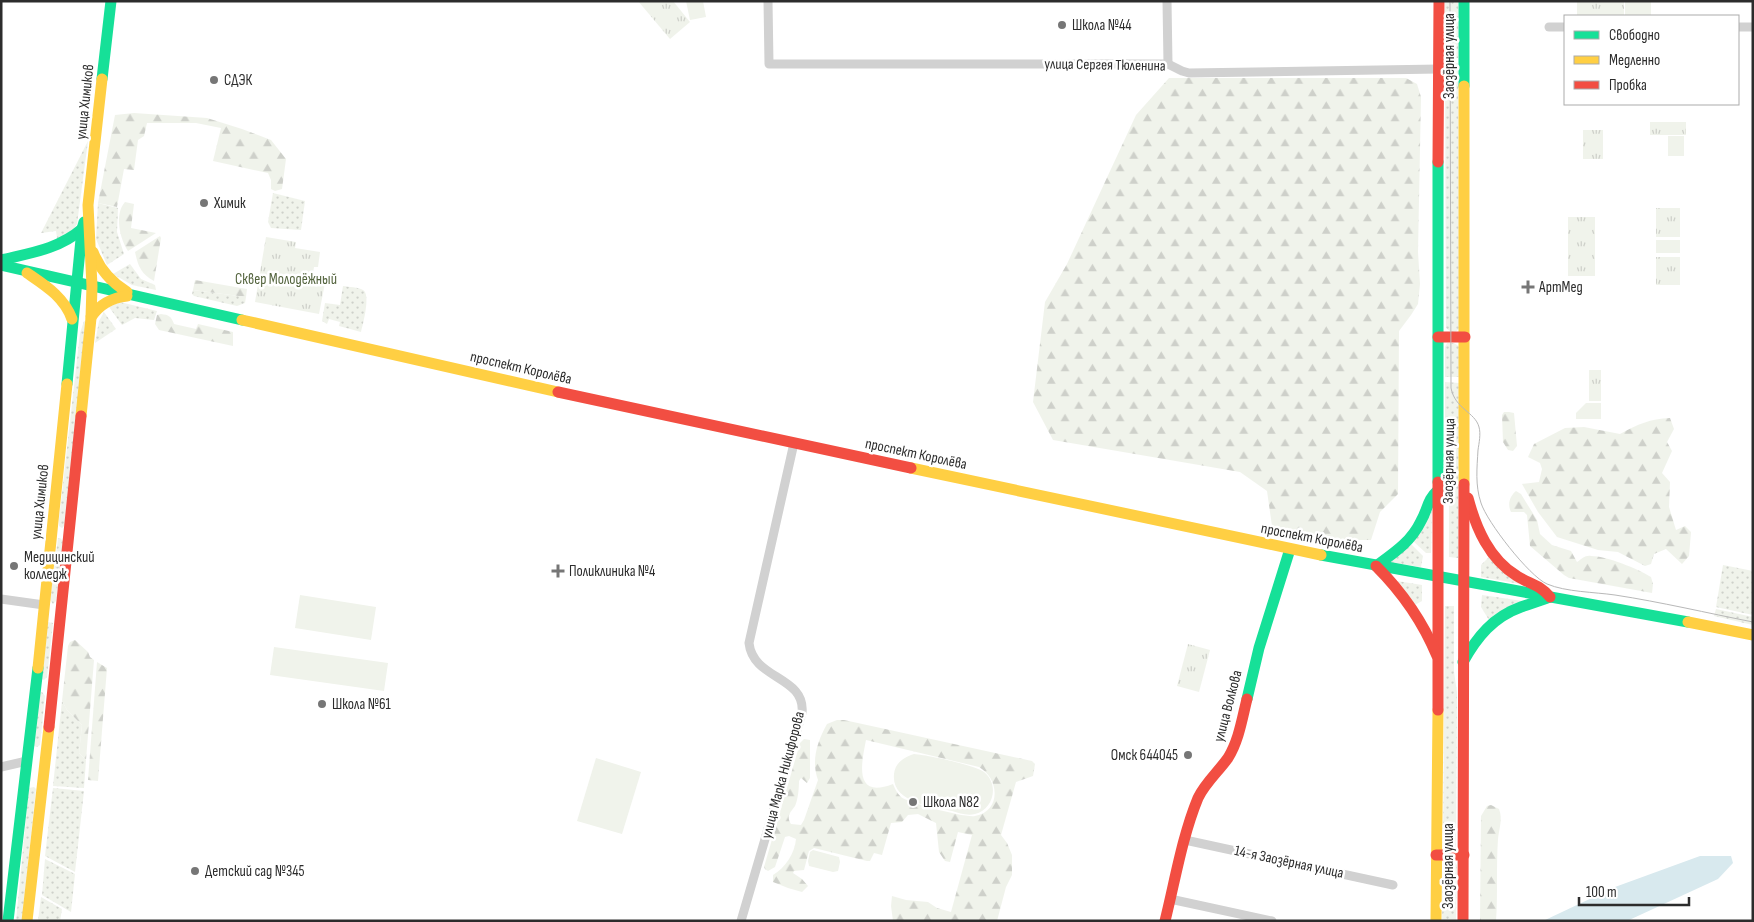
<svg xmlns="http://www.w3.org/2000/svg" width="1754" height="922" font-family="'Sofia Sans Condensed',sans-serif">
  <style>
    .grass { fill: url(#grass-dots) }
    .forest { fill: url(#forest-firs); fill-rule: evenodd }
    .park { fill: url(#park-tufts) }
    .pitch { fill: #f0f3eb }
    .water { fill: #d8e9ee }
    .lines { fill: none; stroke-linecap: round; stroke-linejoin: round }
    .street { stroke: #d1d1d1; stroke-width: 9 }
    .fast { stroke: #16e098; stroke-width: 11 }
    .slow { stroke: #ffcf43; stroke-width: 11 }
    .jam { stroke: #f24e42; stroke-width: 11 }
    .tram { stroke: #b8b8b8; stroke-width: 1 }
    .poi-dot { fill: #767676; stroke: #fff; stroke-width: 2 }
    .labels { text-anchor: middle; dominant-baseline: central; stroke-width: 5; stroke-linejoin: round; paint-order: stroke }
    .poi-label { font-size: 15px; fill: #2c2c2c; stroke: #fff; text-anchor: start }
    .street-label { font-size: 15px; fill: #2c2c2c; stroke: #fff }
    .park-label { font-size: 15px; fill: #54643e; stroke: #fff }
  </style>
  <defs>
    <pattern id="grass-dots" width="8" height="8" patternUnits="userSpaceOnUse" patternTransform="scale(1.25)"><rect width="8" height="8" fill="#f0f3eb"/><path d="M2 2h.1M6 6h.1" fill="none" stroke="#ced0ca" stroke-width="1.8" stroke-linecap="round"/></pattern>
    <pattern id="forest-firs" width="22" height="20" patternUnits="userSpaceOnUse" patternTransform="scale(1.25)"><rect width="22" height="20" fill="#f0f3eb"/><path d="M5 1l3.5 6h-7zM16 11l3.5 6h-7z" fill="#ced0ca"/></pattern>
    <pattern id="park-tufts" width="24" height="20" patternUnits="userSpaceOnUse" patternTransform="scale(1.25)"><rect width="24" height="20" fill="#f0f3eb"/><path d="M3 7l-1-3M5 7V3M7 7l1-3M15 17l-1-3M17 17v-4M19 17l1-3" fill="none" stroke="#ced0ca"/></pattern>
  </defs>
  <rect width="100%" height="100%" fill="#fff"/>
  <!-- grass -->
  <g class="grass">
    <rect x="1445" y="1" width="13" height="57"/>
    <polygon points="1445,63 1458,63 1459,329 1454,333 1451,332 1446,328"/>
    <path d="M 88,141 L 77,224 C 72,232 67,236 57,238 L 56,231 L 41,233 Z"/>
    <polygon points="273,193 305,201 301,230 271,228 268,222"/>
    <polygon points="98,203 118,208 117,232 124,254 107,265 96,239"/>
    <polygon points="130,264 141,279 155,285 156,290 132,285 113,274"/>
    <path d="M 343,286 C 349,287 358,287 363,290 C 371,294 363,324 361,332 L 339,326 L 340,322 L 329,319 L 327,324 L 322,321 L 325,303 L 340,305 Z"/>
    <polygon points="193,290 246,297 245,303 237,306 194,296 192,294"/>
    <polygon points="120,302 157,311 154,320 135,318 122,325 109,307"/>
    <polygon points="104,312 116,329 95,343 99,321"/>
    <polygon points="84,321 86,322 65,525 62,528 59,526 59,519 80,333"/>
    <polygon points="1447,343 1454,343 1460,347 1459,377 1445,377 1445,347"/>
    <polygon points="1445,382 1459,383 1458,558 1449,557 1449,492 1445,453"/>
    <polygon points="1432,509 1431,553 1426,553 1413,541"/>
    <polygon points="58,538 60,538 63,541 56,601 53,604 50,600"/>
    <polygon points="1411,544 1423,556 1421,567 1389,562"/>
    <polygon points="1489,557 1520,584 1481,577 1481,565"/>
    <polygon points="1723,565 1753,571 1753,615 1716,607"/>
    <polygon points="1397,581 1422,585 1422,601 1413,606"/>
    <polygon points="1482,595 1529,602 1489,620 1481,607"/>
    <polygon points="1445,606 1454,606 1454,672 1457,692 1456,846 1454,849 1450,850 1443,846 1443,842"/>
    <polygon points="1716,609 1753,617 1753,625 1714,616"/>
    <polygon points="47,622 53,623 47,677 44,680 42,679"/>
    <polygon points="42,692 45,696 40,745 37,747 34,746 33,744 40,693"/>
    <polygon points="62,701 67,710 82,725 79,753 86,760 84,788 53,786"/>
    <polygon points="34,787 36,789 22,921 16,921 29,788"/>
    <polygon points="53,788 84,791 75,872 45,856"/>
    <polygon points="45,859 75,874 71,912 42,895"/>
    <polygon points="1447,860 1454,861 1457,865 1456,921 1442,921 1443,865"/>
    <polygon points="41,897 62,909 60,921 38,921"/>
  </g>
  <!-- forest -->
  <g class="forest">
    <polygon points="1169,78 1406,78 1417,84 1421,97 1418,252 1420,284 1418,304 1411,315 1399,331 1398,494 1380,512 1371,540 1332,540 1272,526 1267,491 1240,472 1053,440 1033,402 1045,302 1067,264 1136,115"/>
    <polygon points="134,113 207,118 242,129 271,140 286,159 282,189 275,191 271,189 271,180 268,173 213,161 221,128 196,123 147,123 144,136 138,140 134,170 124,169 117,207 98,203 115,115"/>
    <path d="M 125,202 L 134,204 L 131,228 L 156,233 L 128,251 C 120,239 114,214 125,202 Z"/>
    <path d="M 160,236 L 161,238 L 154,281 C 141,274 138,266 135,252 Z"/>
    <polygon points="195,280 247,289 246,297 193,290"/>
    <path d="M 161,314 C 169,315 171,316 174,324 L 196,329 L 198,324 L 233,332 L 233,346 L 159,330 L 155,324 L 157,315 Z"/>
    <polygon points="1504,412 1509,412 1514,413 1517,446 1513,451 1508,450 1503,442 1502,415"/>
    <path d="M 1670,418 L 1674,429 L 1667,442 L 1672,451 L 1662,473 L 1670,482 L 1669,507 L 1676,530 L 1685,526 L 1691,532 L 1689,556 L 1682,564 L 1666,549 L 1654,554 L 1651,564 L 1645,566 L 1618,552 L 1598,550 L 1557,537 L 1538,512 L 1522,484 L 1539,482 L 1542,469 L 1540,463 L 1528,457 L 1534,444 L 1565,428 L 1584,427 L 1620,434 C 1638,424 1650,419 1670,418 Z"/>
    <path d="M 1516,491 L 1521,494 L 1537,520 L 1540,534 L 1552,545 L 1571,551 L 1577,562 C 1582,559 1585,555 1591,556 C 1607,556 1638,569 1651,577 L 1653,584 L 1652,593 L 1569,578 L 1564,575 L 1530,546 L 1527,515 L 1524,512 L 1511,512 C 1507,504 1510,496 1516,491 Z"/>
    <polygon points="75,640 88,652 90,657 94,660 86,760 79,753 82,725 67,710 62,701 68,646 70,642"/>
    <polygon points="97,662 107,668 98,781 88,780"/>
    <path d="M 837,720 L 844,720 L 1032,761 L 1035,764 L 1033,776 L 1016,782 L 1001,835 L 1007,843 L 1012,855 L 1012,875 L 1006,887 L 997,921 L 893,921 L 891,906 L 892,896 L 906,900 L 928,902 L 937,908 L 951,912 L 972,835 L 958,832 L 950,862 L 945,861 L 939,852 L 936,823 L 918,814 L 908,815 L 902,822 L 891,823 L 882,855 L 874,853 L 870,861 L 867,861 L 814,848 L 809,851 L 804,870 L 794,871 L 793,873 L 802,879 L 808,886 L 802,892 L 788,888 L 773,882 L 773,875 C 785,868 795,853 796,839 L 789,836 L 785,837 L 775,867 L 768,871 L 765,869 L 764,867 L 800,743 L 804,739 L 810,740 L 810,778 L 807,783 L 801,778 L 799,781 C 799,788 798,800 795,806 C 790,813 786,816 791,824 L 801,825 L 804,820 L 818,780 C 811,761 817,742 827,724 ZM 866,740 L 979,767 C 1000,779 1001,811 975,816 C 965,818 909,803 901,797 C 897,793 895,789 893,784 C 854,799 861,765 866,740 Z"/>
    <path d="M 1491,805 L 1499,809 C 1503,819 1499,829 1498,839 C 1496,866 1498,894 1496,921 L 1480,921 L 1481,816 L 1487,806 Z"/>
  </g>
  <!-- park -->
  <g class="park">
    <polygon points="638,1 673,1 690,22 670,39"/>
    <rect x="1577" y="1" width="47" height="15"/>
    <rect x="1650" y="122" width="36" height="13"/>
    <rect x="1583" y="130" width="20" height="29"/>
    <rect x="1656" y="208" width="24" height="29"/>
    <rect x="1568" y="217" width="27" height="59"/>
    <polygon points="266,237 296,242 295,248 320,252 318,267 314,267 312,280 325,283 319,314 255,302"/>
    <rect x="1656" y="257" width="24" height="28"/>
    <rect x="1589" y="370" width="12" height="31"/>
    <polygon points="1188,644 1210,650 1199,692 1177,686"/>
  </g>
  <!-- pitch -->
  <g class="pitch">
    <polygon points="686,1 703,1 706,17 690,20"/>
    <rect x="1625" y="1" width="26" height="15"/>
    <rect x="1668" y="136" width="16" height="20"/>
    <rect x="1656" y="240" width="24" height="13"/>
    <polygon points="1586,403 1601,403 1601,419 1576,419 1576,413"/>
    <polygon points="300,595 376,607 371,640 295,628"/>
    <polygon points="274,647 388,663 384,691 270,675"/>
    <path d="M 914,754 C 928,755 974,765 984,772 C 1000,785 993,810 975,814 C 967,816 959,813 952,811 C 932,806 891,803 894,774 C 895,763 904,757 914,754 Z"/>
    <polygon points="596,758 641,772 622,834 577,821"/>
    <polygon points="813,850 839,857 840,862 838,871 833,872 809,866 808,861 810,852"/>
  </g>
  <!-- water -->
  <polygon class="water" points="1700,856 1731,856 1733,863 1718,879 1627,921 1543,921 1615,887"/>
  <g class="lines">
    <!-- street -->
    <g class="street">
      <polyline points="768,1 769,64 1168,64 1182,71 1189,73 1439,69"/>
      <polyline points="1167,1 1168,64"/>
      <polyline points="1549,27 1565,27"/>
      <polyline points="1738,27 1753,27"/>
      <polyline points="1,599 44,605"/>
      <polyline points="1,767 27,761"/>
      <polyline points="1185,840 1393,885"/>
      <polyline points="1170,899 1272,921"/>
      <path d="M 741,921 L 802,713 C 806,676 753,680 749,643 L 794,443"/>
    </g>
    <!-- fast -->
    <g class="fast">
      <polyline points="1464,1 1464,86"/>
      <polyline points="102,79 111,1"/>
      <path d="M 1,260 C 30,253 59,249 82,229"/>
      <polyline points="1,265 242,320"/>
      <polyline points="67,384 82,229 84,222"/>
      <polyline points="1438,482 1438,162"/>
      <polyline points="1321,555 1688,622"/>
      <path d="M 1376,566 C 1394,553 1411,542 1421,521 C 1428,509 1427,500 1438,490"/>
      <path d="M 1463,662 C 1477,637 1493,617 1521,607 C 1530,604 1540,601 1550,597"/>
      <polyline points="1247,699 1259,648 1290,549"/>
      <polyline points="8,921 38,668"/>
    </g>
    <!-- slow -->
    <g class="slow">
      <polyline points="1464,86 1464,484"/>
      <path d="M 93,252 C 100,270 111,282 127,292"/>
      <path d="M 27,273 C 46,286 64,297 72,319"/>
      <path d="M 91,317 C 100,304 111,298 127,296"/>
      <polyline points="242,320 558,392"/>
      <polyline points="81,416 91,318 92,286 88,205 102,79"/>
      <polyline points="911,468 1321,555"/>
      <polyline points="1688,622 1753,635"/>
      <polyline points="38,668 67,384"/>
      <polyline points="27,921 49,727"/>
      <polyline points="1436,921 1438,710"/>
    </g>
    <!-- jam -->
    <g class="jam">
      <polyline points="1438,162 1439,1"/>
      <polyline points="1438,337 1465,337"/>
      <polyline points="558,392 911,468"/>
      <polyline points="1438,482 1438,710"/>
      <path d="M 1468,498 C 1476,528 1489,559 1517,576 C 1529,584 1541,585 1550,597"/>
      <path d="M 1376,566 C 1402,592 1423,622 1437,656"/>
      <polyline points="49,727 81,416"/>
      <polyline points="1436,855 1464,855"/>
      <path d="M 1165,921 C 1175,881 1182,837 1198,798 C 1205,783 1218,772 1228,758 C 1239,740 1242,719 1247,699"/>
      <polyline points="1463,921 1464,484"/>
    </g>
    <!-- tram -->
    <path class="tram" d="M 1450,1 L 1451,388 C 1455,409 1475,412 1479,427 C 1481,434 1479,443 1478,450 C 1477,468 1475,485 1481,503 C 1487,522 1529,576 1547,584 C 1566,592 1594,592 1615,595 C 1661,602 1707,613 1753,622"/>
  </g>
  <!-- markers -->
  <g class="poi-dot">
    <circle cx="1062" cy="25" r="5"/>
    <circle cx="214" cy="80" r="5"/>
    <circle cx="204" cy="203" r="5"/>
    <path d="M1525.5 279.5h5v5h5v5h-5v5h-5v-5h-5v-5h5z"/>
    <circle cx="14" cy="566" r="5"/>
    <path d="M555.5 563.5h5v5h5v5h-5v5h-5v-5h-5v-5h5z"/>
    <circle cx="322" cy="704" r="5"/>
    <circle cx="1188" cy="755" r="5"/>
    <circle cx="913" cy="802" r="5"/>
    <circle cx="195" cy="871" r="5"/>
  </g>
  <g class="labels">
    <!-- poi labels -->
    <g class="poi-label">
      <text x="1072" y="25">Школа №44</text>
      <text x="224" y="80">СДЭК</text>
      <text x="214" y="203">Химик</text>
      <text x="1539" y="287">АртМед</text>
      <text x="24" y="557">Медицинский<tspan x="24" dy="17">колледж</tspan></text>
      <text x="569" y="571">Поликлиника №4</text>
      <text x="332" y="704">Школа №61</text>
      <text x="1178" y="755" text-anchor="end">Омск 644045</text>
      <text x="923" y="802">Школа N82</text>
      <text x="205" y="871">Детский сад №345</text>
    </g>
    <!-- street labels -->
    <g class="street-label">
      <text transform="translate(1449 56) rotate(-90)">Заозёрная улица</text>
      <text transform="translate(1105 65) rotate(1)">улица Сергея Тюленина</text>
      <text transform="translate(85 102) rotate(-84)">улица Химиков</text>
      <text transform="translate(521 368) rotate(13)">проспект Королёва</text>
      <text transform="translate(916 454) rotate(12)">проспект Королёва</text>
      <text transform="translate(1449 461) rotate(-89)">Заозёрная улица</text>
      <text transform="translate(40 502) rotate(-84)">улица Химиков</text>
      <text transform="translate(1312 538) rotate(11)">проспект Королёва</text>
      <text transform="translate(1228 706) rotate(-75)">улица Волкова</text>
      <text transform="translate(783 775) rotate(-75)">улица Марка Никифорова</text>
      <text transform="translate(1289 862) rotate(12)">14-я Заозёрная улица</text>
      <text transform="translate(1448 866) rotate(-90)">Заозёрная улица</text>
    </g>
    <!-- park labels -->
    <g class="park-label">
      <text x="286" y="279">Сквер Молодёжный</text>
    </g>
  </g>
  <!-- border -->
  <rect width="1754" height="922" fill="none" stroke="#2c2c2c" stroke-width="5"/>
  <!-- legend -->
  <rect x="1564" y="15" width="175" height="90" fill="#ffffff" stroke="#ababab"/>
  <rect x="1574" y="31" width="25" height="8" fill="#16e098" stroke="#ababab"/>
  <text x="1609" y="40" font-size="15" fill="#2c2c2c">Свободно</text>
  <rect x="1574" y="56" width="25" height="8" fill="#ffcf43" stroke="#ababab"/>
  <text x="1609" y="65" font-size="15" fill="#2c2c2c">Медленно</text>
  <rect x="1574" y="81" width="25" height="8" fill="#f24e42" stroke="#ababab"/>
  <text x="1609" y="90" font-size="15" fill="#2c2c2c">Пробка</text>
  <!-- scale -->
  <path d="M1579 897v8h110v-8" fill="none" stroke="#2c2c2c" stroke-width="2.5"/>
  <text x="1586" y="897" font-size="15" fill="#2c2c2c" stroke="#ffffff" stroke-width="4" paint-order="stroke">100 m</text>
</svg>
